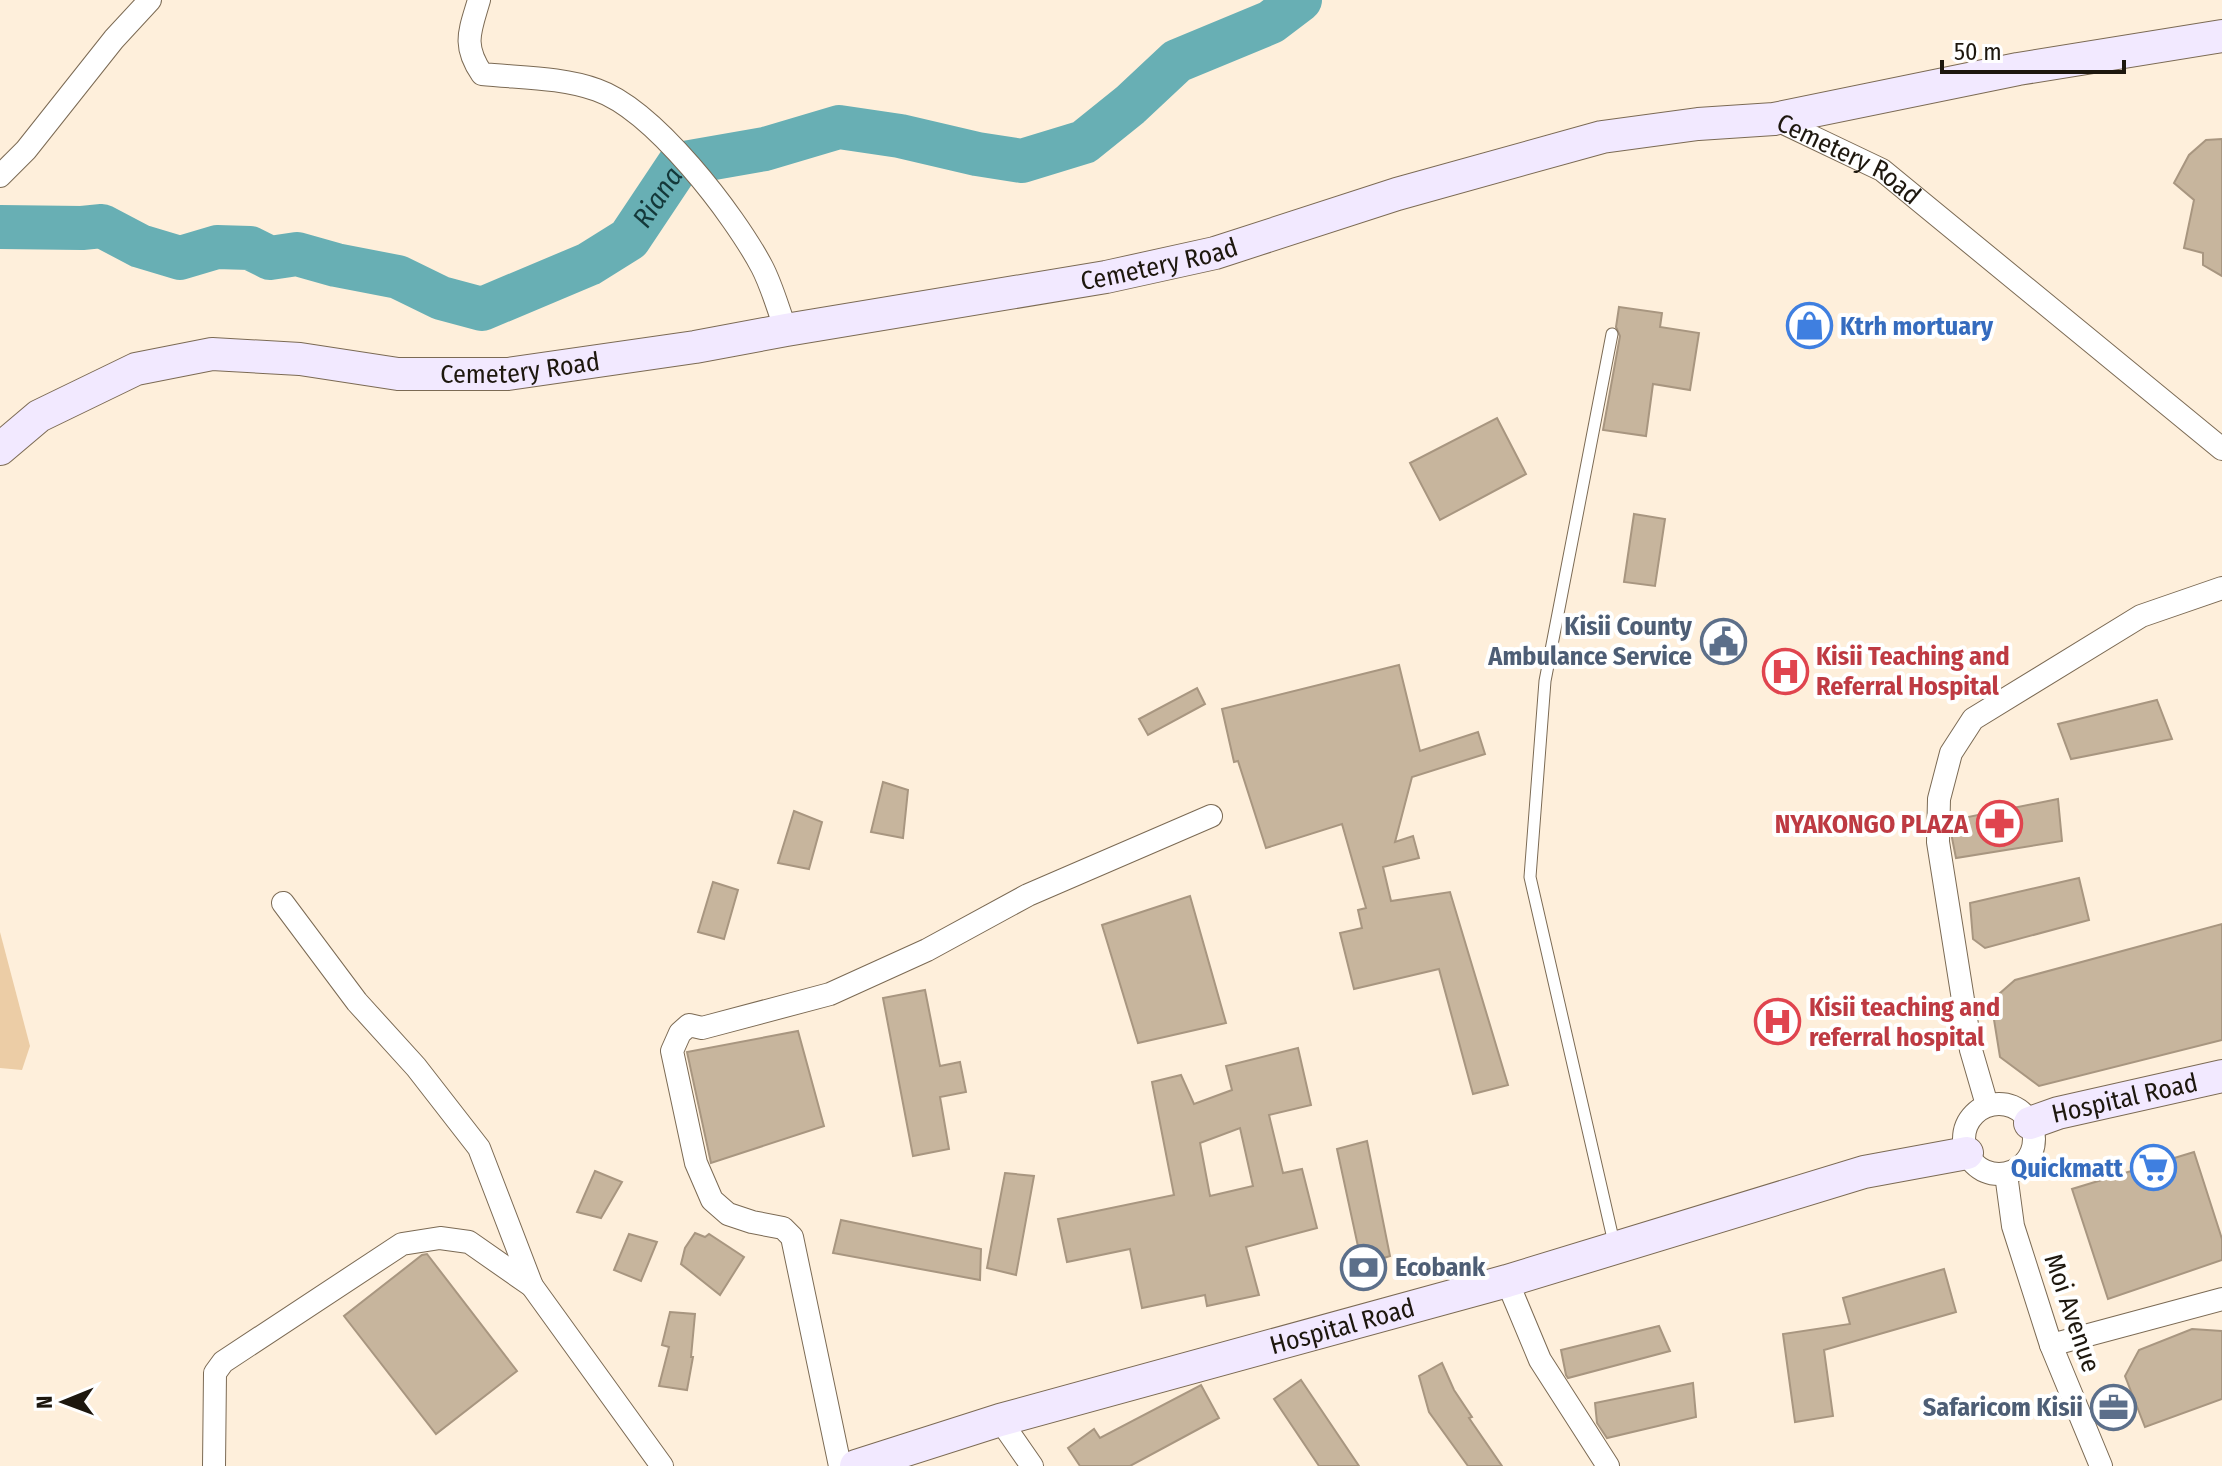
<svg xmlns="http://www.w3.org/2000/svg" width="2222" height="1466" font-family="'Fira Sans Condensed',sans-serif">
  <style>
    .green { fill: #eccda6 }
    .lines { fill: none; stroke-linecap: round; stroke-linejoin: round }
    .river { stroke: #68afb4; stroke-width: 44 }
    .building { fill: #c7b59d; stroke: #a89680; stroke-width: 2; fill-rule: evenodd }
    .lane-casing { stroke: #7b6a54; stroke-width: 13 }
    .street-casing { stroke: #7b6a54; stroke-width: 24 }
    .secondary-casing { stroke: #7b6a54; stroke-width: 34 }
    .lane { stroke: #fff; stroke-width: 11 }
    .street { stroke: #fff; stroke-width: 22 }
    .secondary { stroke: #f2e9ff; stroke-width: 32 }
    .labels { text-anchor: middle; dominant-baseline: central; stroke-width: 8; stroke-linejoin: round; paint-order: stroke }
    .street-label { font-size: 26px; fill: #1d170e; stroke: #fff }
    .shop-label { font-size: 26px; font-weight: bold; fill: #366cbe; stroke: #fff; text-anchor: start }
    .service-label { font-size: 26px; font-weight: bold; fill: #4e5e75; stroke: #fff; text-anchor: end }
    .health-label { font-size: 26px; font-weight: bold; fill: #be3a42; stroke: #fff; text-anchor: start }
    .water-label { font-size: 28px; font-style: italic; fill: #14383a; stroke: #fff }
  </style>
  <rect width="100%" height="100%" fill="#feefdb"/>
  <!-- green -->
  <polygon class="green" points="0,932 30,1046 22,1070 0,1068"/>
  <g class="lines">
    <!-- river -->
    <path class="river" id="s1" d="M 0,227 L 82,228 L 102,226 L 140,246 L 180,258 L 217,247 L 250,248 L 270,258 L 297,254 L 336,265 L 398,277 L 441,298 L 482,309 L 589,264 L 629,239 L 679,164 L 765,149 L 839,127 L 900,136 L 977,154 L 1022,161 L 1084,142 L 1130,105 L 1177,61 L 1271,22 L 1300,0"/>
  </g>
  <!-- building -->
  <g class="building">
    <polygon points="2222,139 2222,276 2203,265 2203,253 2184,248 2194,200 2174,183 2189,155 2206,140"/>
    <polygon points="1619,307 1662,313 1660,327 1699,333 1690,390 1653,384 1646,436 1603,430 1620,336 1616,327"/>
    <polygon points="1497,418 1526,474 1440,520 1410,463"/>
    <polygon points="1634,514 1665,519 1655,586 1624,582"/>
    <polygon points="1399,665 1420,751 1478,732 1485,754 1412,777 1395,842 1413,836 1419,858 1383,867 1391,901 1450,892 1508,1085 1473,1094 1439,969 1354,989 1340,933 1362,928 1358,910 1366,908 1342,824 1266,848 1238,761 1234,762 1222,709"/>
    <polygon points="1197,688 1205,704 1148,735 1139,719"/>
    <polygon points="2157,700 2172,739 2071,759 2058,724"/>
    <polygon points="883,782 908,790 903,838 871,832"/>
    <polygon points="2058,799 2062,841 1956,858 1952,838 1953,820"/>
    <polygon points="794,811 822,822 809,869 778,863"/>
    <polygon points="2079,878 2089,920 1985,948 1973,939 1970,903"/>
    <polygon points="713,882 738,890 724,939 698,932"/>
    <polygon points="1190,896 1226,1023 1138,1043 1102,925"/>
    <polygon points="2222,924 2222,1040 2039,1086 2000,1057 1991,1001 2015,980"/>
    <polygon points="925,990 940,1066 960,1062 966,1092 940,1097 949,1149 913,1156 883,998"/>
    <polygon points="798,1031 824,1126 711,1163 687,1052"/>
    <path d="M 1298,1048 L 1311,1105 L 1269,1115 L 1283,1173 L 1302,1169 L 1317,1228 L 1246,1247 L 1259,1295 L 1207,1306 L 1205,1295 L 1142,1308 L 1130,1249 L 1067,1262 L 1058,1219 L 1174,1195 L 1152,1082 L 1181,1075 L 1194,1104 L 1232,1090 L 1226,1066 ZM 1240,1128 L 1253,1186 L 1210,1196 L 1200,1143 Z"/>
    <polygon points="1367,1141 1390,1256 1362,1265 1337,1149"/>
    <polygon points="2194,1152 2222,1239 2222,1260 2108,1299 2072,1189"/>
    <polygon points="595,1171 622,1182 601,1218 577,1212"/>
    <polygon points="1005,1173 1034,1176 1016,1275 987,1268"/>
    <polygon points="841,1220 981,1249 980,1280 833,1253"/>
    <polygon points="695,1233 705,1237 709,1234 744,1257 720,1295 681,1264 685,1248"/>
    <polygon points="629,1234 657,1242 641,1281 614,1270"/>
    <polygon points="427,1254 517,1371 436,1434 344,1316 422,1255"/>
    <polygon points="1944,1269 1956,1312 1824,1350 1833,1416 1795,1422 1783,1334 1850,1324 1843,1298"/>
    <polygon points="670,1312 695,1314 691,1357 693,1357 687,1390 659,1386 669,1347 662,1345"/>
    <polygon points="1659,1326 1670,1351 1568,1378 1566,1375 1561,1350"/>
    <polygon points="2192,1329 2222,1331 2222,1399 2145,1427 2125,1376 2139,1350"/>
    <polygon points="1442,1363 1454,1390 1472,1417 1469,1418 1502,1466 1468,1466 1429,1412 1419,1376"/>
    <polygon points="1301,1380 1359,1466 1319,1466 1274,1399"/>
    <polygon points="1693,1383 1696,1417 1607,1438 1597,1423 1595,1403"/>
    <polygon points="1201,1385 1219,1418 1130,1466 1080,1466 1068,1448 1094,1429 1100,1438"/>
  </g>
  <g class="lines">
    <defs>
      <polyline id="lane" points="1612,334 1545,681 1530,877 1614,1243"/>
      <g id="street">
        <path d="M 479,0 C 470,31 462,45 482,74 C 520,78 561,77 597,90 C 654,110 734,214 762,267 C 772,286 778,309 786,330"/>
        <path id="s2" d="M 1775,119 L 1882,170 L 2222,449"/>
        <polyline points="0,176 26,150 114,39 150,0"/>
        <polyline points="283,903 357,1002 416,1067 479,1148 532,1286 662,1466"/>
        <circle cx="1999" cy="1139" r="35"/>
        <polyline points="1987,1105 1971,1050 1938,842 1939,799 1951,753 1973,719 2141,616 2222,588"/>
        <polyline points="2006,1174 2013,1226 2051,1345 2101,1466"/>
        <polyline points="1507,1281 1540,1360 1608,1466"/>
        <polyline points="2051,1345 2222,1299"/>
        <polyline points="1000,1420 1032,1466"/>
        <polyline points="214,1466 215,1373 223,1362 402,1244 440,1238 469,1242 532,1286"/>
        <polyline points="840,1466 792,1237 783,1228 752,1222 728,1214 712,1200 696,1163 672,1051 680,1033 689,1025 702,1028 830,994 927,950 1028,895 1211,816"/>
      </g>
      <g id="secondary">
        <path id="s3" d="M 0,449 L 39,416 L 136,369 L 212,354 L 300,359 L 398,374 L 508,374 L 695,347 L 786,330 L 1106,277 L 1215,253 L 1397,194 L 1602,137 L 1698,124 L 1774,119 L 2018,69 L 2222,36"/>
        <path id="s4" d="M 2030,1123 L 2058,1113 L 2222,1076"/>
        <path id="s5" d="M 856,1466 L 1000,1420 L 1507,1281 L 1864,1172 L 1967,1153"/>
      </g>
    </defs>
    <!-- lane casing -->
    <use href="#lane" class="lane-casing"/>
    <!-- street casing -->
    <use href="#street" class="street-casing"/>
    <!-- secondary casing -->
    <use href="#secondary" class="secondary-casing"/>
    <!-- lane -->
    <use href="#lane" class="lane"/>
    <!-- street -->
    <use href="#street" class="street"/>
    <!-- secondary -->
    <use href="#secondary" class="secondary"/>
  </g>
  <!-- icons -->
  <defs>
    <symbol id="shop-ring" viewBox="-11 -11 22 22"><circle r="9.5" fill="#fff" stroke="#3f7fe0" stroke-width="1.5"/><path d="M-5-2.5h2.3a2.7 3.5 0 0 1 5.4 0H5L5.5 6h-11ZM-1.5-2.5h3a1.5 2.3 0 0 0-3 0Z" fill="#3f7fe0"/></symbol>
    <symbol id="civic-ring" viewBox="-11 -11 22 22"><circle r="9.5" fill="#fff" stroke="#5c6f8a" stroke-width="1.5"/><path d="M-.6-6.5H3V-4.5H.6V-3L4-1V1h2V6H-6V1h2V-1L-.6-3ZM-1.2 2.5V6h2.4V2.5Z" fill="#5c6f8a"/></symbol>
    <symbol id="hospital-ring" viewBox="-11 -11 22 22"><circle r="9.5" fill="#fff" stroke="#e0444e" stroke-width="1.5"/><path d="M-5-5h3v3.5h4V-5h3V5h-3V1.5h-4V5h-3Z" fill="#e0444e"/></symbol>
    <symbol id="pharmacy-ring" viewBox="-11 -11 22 22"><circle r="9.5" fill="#fff" stroke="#e0444e" stroke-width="1.5"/><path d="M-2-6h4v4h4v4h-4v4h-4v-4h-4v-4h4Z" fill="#e0444e"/></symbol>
    <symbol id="supermarket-ring" viewBox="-11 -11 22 22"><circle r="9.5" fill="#fff" stroke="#3f7fe0" stroke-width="1.5"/><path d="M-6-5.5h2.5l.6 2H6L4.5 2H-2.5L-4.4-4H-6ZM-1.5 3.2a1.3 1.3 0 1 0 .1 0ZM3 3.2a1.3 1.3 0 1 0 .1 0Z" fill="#3f7fe0"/></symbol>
    <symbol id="bank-ring" viewBox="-11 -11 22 22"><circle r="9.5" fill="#fff" stroke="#5c6f8a" stroke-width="1.5"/><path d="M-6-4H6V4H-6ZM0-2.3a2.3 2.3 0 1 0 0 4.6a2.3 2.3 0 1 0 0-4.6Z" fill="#5c6f8a"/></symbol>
    <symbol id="office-ring" viewBox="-11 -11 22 22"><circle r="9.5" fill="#fff" stroke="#5c6f8a" stroke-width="1.5"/><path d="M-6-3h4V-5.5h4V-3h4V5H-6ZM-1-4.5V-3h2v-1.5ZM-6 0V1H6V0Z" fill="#5c6f8a"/></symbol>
  </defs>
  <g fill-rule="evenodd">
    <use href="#shop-ring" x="1784" y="300" width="51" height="51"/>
    <use href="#civic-ring" x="1698" y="616" width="51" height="51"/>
    <use href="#hospital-ring" x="1760" y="646" width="51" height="51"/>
    <use href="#pharmacy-ring" x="1974" y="798" width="51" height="51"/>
    <use href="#hospital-ring" x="1752" y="996" width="51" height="51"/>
    <use href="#supermarket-ring" x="2128" y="1142" width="51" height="51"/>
    <use href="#bank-ring" x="1338" y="1242" width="51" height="51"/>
    <use href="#office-ring" x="2088" y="1382" width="51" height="51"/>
  </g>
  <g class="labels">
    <!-- street labels -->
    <g class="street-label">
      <text stroke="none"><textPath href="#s2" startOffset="84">Cemetery Road</textPath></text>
      <text stroke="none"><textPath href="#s3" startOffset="1194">Cemetery Road</textPath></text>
      <text stroke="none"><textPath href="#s3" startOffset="546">Cemetery Road</textPath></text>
      <text stroke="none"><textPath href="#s4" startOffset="98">Hospital Road</textPath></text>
      <text transform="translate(2072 1313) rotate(71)">Moi Avenue</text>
      <text stroke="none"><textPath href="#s5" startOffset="506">Hospital Road</textPath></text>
    </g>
    <!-- shop labels -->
    <g class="shop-label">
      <text x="1840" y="326">Ktrh mortuary</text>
      <text x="2123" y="1168" text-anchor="end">Quickmatt</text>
    </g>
    <!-- service labels -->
    <g class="service-label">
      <text x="1692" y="626">Kisii County<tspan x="1692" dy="30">Ambulance Service</tspan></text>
      <text x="1395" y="1267" text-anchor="start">Ecobank</text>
      <text x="2083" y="1407">Safaricom Kisii</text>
    </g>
    <!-- health labels -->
    <g class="health-label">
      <text x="1816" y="656">Kisii Teaching and<tspan x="1816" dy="30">Referral Hospital</tspan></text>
      <text x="1968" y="824" text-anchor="end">NYAKONGO PLAZA</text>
      <text x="1809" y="1007">Kisii teaching and<tspan x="1809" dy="30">referral hospital</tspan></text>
    </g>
    <!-- water labels -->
    <g class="water-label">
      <text stroke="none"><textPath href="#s1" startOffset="716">Riana</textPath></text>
    </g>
  </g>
  <!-- north arrow -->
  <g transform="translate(64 1402) rotate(269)" stroke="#ffffff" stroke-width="6" paint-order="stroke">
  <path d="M0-6L14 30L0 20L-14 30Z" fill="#1d170e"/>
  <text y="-12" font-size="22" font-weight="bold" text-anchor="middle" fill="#1d170e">N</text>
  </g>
  <!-- scale -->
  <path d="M1942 60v12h182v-12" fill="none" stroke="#1d170e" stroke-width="4"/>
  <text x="1954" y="60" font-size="24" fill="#1d170e" stroke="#ffffff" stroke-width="6" paint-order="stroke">50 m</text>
</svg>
